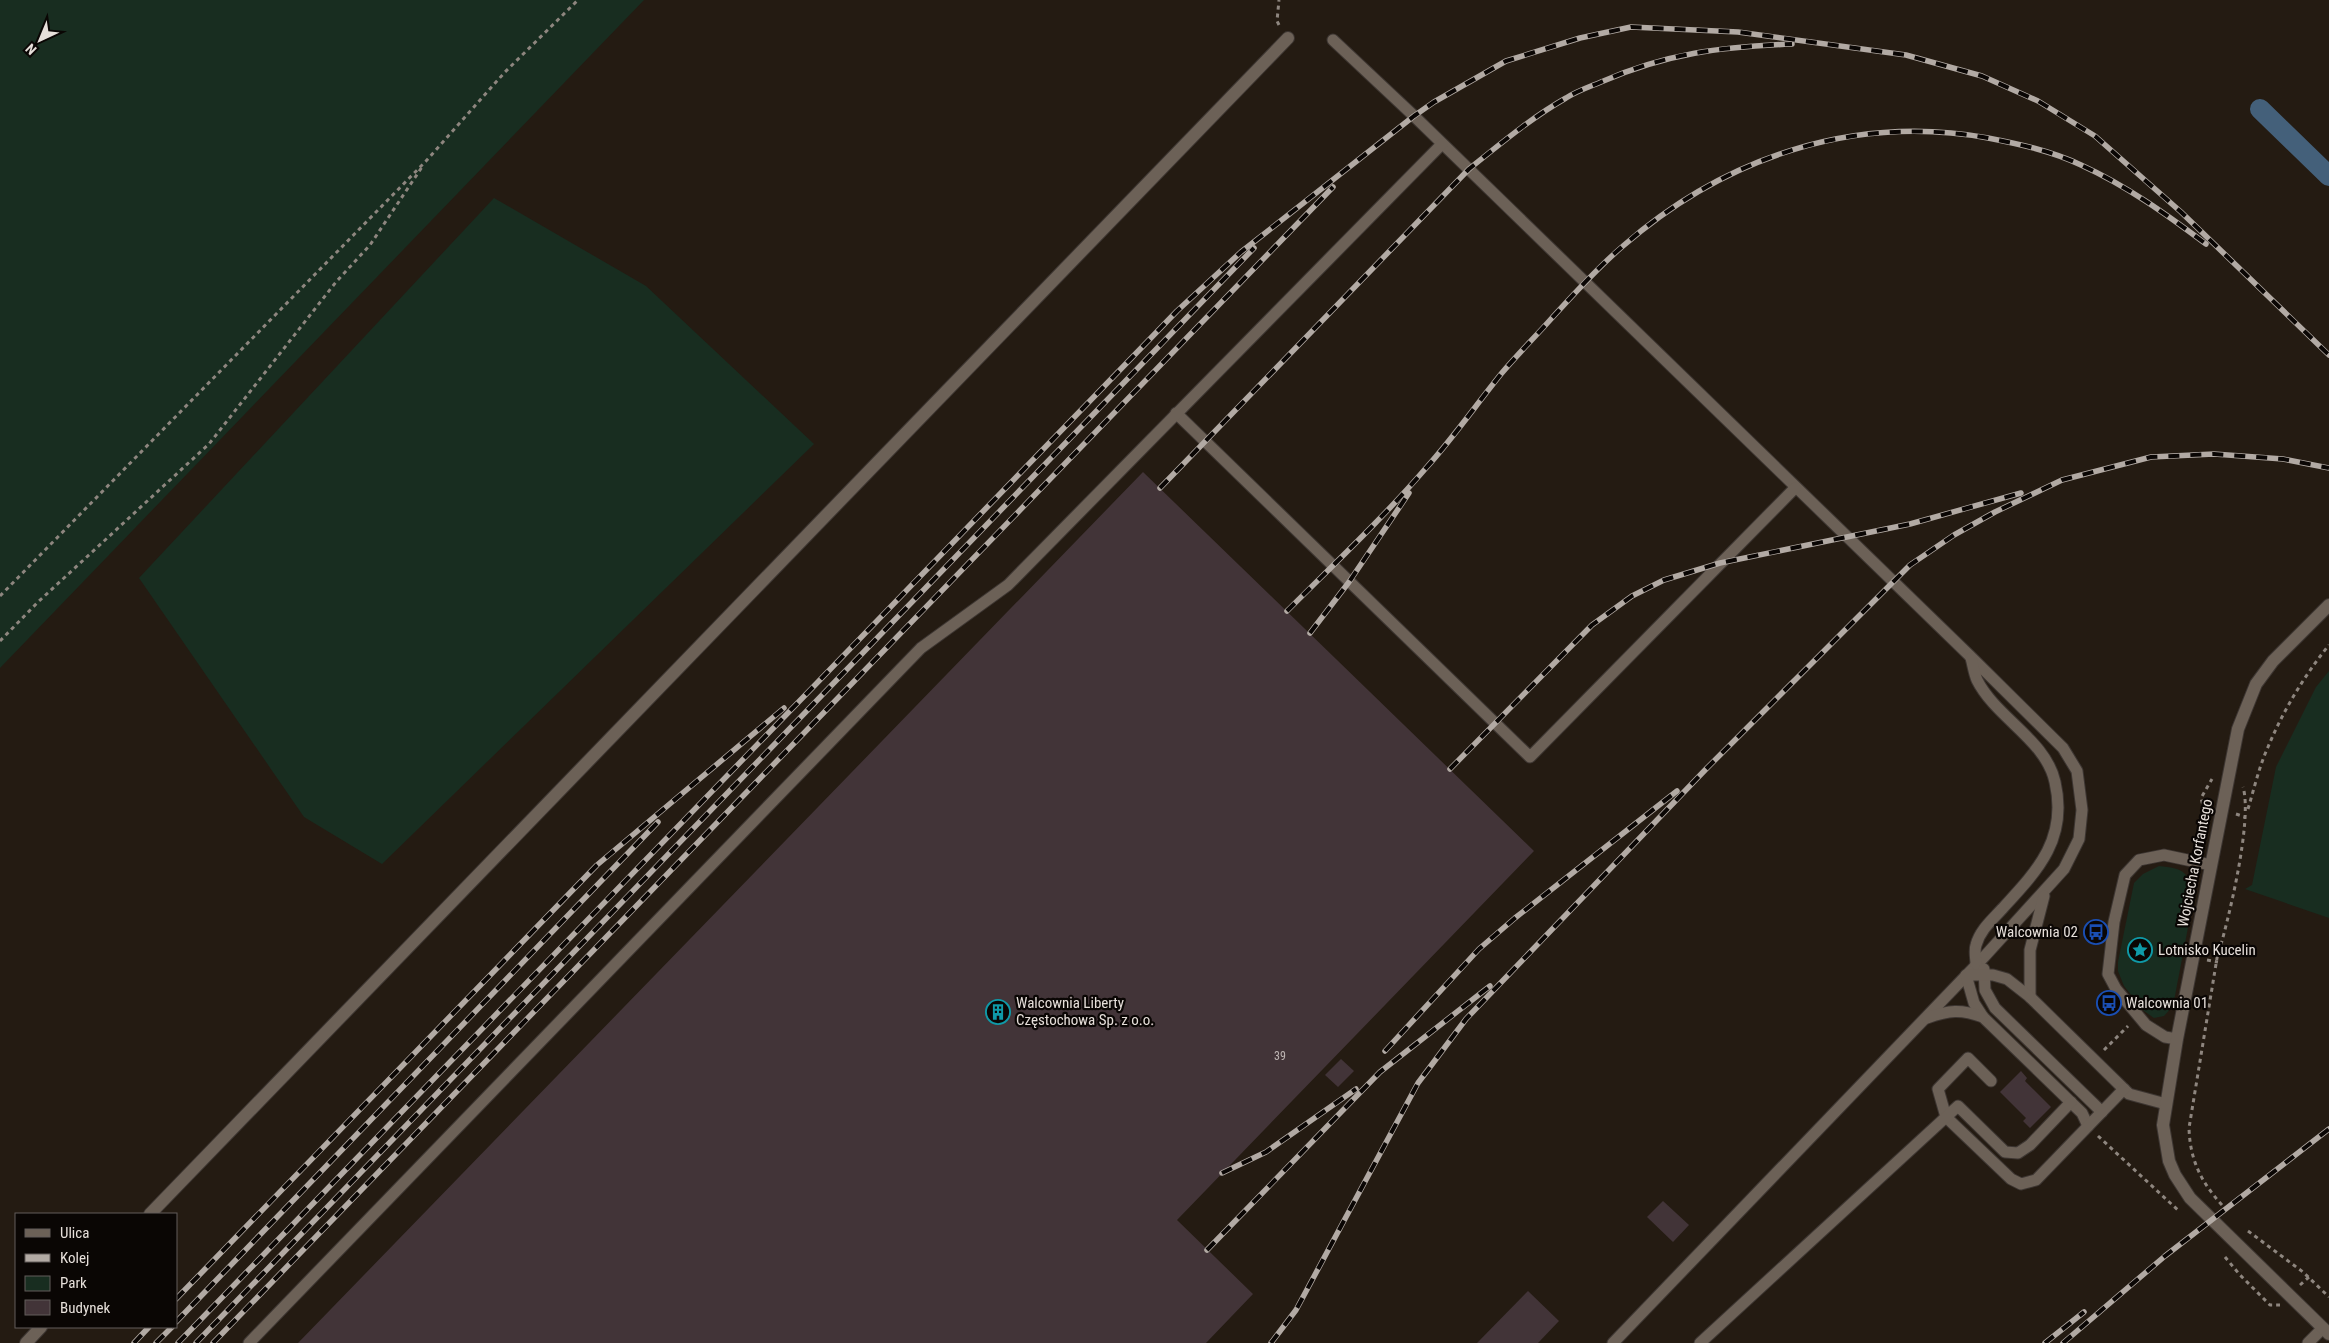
<svg xmlns="http://www.w3.org/2000/svg" width="2329" height="1343" font-family="'Roboto Condensed',sans-serif">
  <style>
    .green { fill: #182d20 }
    .lines { fill: none; stroke-linecap: round; stroke-linejoin: round }
    .canal { stroke: #44607a; stroke-width: 20 }
    .building { fill: #423438 }
    .service-casing { stroke: #3d3632; stroke-width: 13 }
    .minor-casing { stroke: #3d3632; stroke-width: 14 }
    .tertiary-casing { stroke: #3d3632; stroke-width: 14 }
    .path { stroke: #8e867f; stroke-width: 3; stroke-dasharray: 4 4; stroke-linecap: butt }
    .service { stroke: #6c6157; stroke-width: 11 }
    .minor { stroke: #6c6157; stroke-width: 12 }
    .tertiary { stroke: #6c6157; stroke-width: 12 }
    .rail-casing { stroke: #b2aaa4; stroke-width: 5.5 }
    .rail { stroke: #0a0604; stroke-width: 4; stroke-dasharray: 11; stroke-linecap: butt }
    .labels { text-anchor: middle; dominant-baseline: central; stroke-width: 4.5; stroke-linejoin: round; paint-order: stroke }
    .number-label { font-size: 12px; fill: #bdb4b2 }
    .street-label { font-size: 15px; fill: #e6dfda; stroke: #0a0604 }
    .poi-label { font-size: 15px; fill: #e6dfda; stroke: #0a0604; text-anchor: start }
  </style>
  <rect width="100%" height="100%" fill="#241b12"/>
  <!-- green -->
  <g class="green">
    <polygon points="0,0 644,0 0,668"/>
    <polygon points="494,198 646,286 814,444 382,864 304,817 139,578"/>
    <polygon points="2329,671 2329,918 2245,889 2252,885 2276,767 2316,687"/>
    <path d="M 2159,866 C 2183,868 2189,872 2194,896 L 2173,1006 L 2164,1016 L 2154,1018 L 2144,1011 L 2124,986 L 2118,971 L 2118,962 L 2134,883 L 2143,874 Z"/>
  </g>
  <g class="lines">
    <!-- canal -->
    <polyline class="canal" points="2260,109 2329,176"/>
  </g>
  <!-- building -->
  <g class="building">
    <polygon points="1143,472 1534,851 1177,1220 1253,1294 1206,1343 298,1343"/>
    <polygon points="1341,1059 1354,1071 1338,1087 1325,1075"/>
    <polygon points="2021,1071 2027,1078 2025,1081 2051,1107 2030,1128 2023,1121 2026,1118 2000,1092"/>
    <polygon points="1663,1201 1689,1225 1673,1242 1647,1217"/>
    <polygon points="1528,1291 1559,1321 1538,1343 1477,1343"/>
  </g>
  <g class="lines">
    <defs>
      <g id="service">
        <polyline points="1333,40 1414,116 1971,657 2063,748 2077,771 2082,810 2079,839 2064,869 1984,957 1613,1343"/>
        <polyline points="1176,413 1530,757 1795,488"/>
        <path d="M 1971,658 C 1973,665 1974,673 1977,680 C 1996,718 2046,740 2055,782 C 2068,839 2038,870 2002,909 C 1992,920 1980,930 1976,945 C 1974,951 1976,959 1976,964"/>
        <polyline points="1984,969 1985,990 1995,1008 2102,1112"/>
        <polyline points="2030,997 2030,950 2044,896"/>
        <polyline points="1983,1017 1974,1003 1966,975 1993,975 2007,979 2030,997 2129,1094 2166,1104"/>
        <path d="M 1927,1018 C 1949,1010 1961,1009 1983,1017 L 2082,1113 L 2088,1126"/>
        <polyline points="2177,1039 2165,1037 2146,1025 2116,989 2108,974 2114,922 2125,875 2139,860 2164,855 2211,865"/>
        <polyline points="1991,1081 1968,1058 1938,1089 1946,1117 2011,1179 2021,1184 2036,1180 2124,1089"/>
        <polyline points="249,1343 921,648 1008,585 1442,144"/>
        <polyline points="1700,1343 1958,1106 2005,1152 2018,1153 2030,1145 2071,1102"/>
        <polyline points="2308,1343 2323,1328"/>
      </g>
      <g id="minor">
        <polyline points="150,1214 1288,38"/>
        <polyline points="26,1343 41,1327"/>
      </g>
      <polyline id="tertiary" points="2329,605 2273,661 2256,684 2238,729 2177,1039 2163,1125 2169,1161 2175,1175 2190,1198 2329,1334"/>
    </defs>
    <!-- service casing -->
    <use href="#service" class="service-casing"/>
    <!-- minor casing -->
    <use href="#minor" class="minor-casing"/>
    <!-- tertiary casing -->
    <use href="#tertiary" class="tertiary-casing"/>
    <!-- path -->
    <g class="path">
      <polyline points="1279,25 1277,21 1279,0"/>
      <polyline points="0,596 426,161 505,72 578,0"/>
      <polyline points="0,641 38,602 209,444 336,282 370,245 422,167"/>
      <polyline points="2208,808 2203,806 2201,798 2212,779"/>
      <path d="M 2248,809 C 2254,789 2259,767 2268,747 C 2283,711 2304,676 2329,645"/>
      <polyline points="2236,814 2245,817"/>
      <polyline points="2207,960 2218,962"/>
      <polyline points="2104,1050 2128,1026"/>
      <polyline points="2098,1136 2180,1212"/>
      <path d="M 2222,1205 C 2201,1182 2190,1160 2189,1128 L 2217,958 C 2228,923 2253,820 2243,787"/>
      <polyline points="2248,1231 2303,1272 2329,1297"/>
      <polyline points="2225,1257 2240,1275 2270,1305 2280,1305"/>
      <polyline points="2300,1285 2309,1277"/>
    </g>
    <!-- service -->
    <use href="#service" class="service"/>
    <!-- minor -->
    <use href="#minor" class="minor"/>
    <!-- tertiary -->
    <use href="#tertiary" class="tertiary"/>
    <defs>
      <g id="rail">
        <path d="M 1160,488 L 1469,169 C 1500,144 1531,118 1566,98 C 1577,91 1589,87 1601,82 C 1667,53 1721,47 1792,44"/>
        <path d="M 1287,611 C 1334,564 1383,518 1426,468 C 1453,438 1476,405 1501,374 C 1517,355 1535,337 1551,319 C 1574,294 1597,268 1623,246 C 1725,157 1854,114 1988,138 C 2019,144 2052,151 2081,165 C 2127,186 2166,214 2206,244"/>
        <polyline points="1310,633 1349,582 1409,493"/>
        <polyline points="1450,769 1592,625 1632,596 1664,580 1720,563 1910,524 2021,493"/>
        <polyline points="1385,1051 1479,949 1515,918 1677,791"/>
        <polyline points="1222,1173 1266,1152 1356,1089"/>
        <polyline points="1207,1250 1380,1072 1490,986"/>
        <polyline points="176,1299 597,865 784,708"/>
        <polyline points="176,1322 658,822"/>
        <polyline points="134,1343 149,1327"/>
        <polyline points="156,1343 172,1327"/>
        <polyline points="178,1343 1177,311 1241,252 1414,116 1434,102 1506,61 1580,38 1631,27 1738,32 1906,55 1982,76 2038,101 2095,136 2181,212 2329,355"/>
        <polyline points="196,1343 1254,248"/>
        <polyline points="213,1343 1333,187"/>
        <polyline points="1271,1343 1296,1310 1418,1083 1466,1019 1707,768 1910,565 1954,535 1995,512 2062,480 2151,457 2214,454 2283,459 2329,468"/>
        <polyline points="2045,1343 2084,1312"/>
        <polyline points="2063,1343 2165,1256 2329,1129"/>
      </g>
    </defs>
    <!-- rail casing -->
    <use href="#rail" class="rail-casing"/>
    <!-- rail -->
    <use href="#rail" class="rail"/>
  </g>
  <!-- icons -->
  <defs>
    <symbol id="bus-ring" viewBox="-11 -11 22 22"><circle r="9.5" fill="#0a0604" stroke="#1a4fb4" stroke-width="1.5"/><path d="M-5-6H5V4H4V6H2V4H-2V6H-4V4H-5ZM-3.5-4V0h7V-4ZM-3.5 1.2v1.5H-2V1.2ZM2 1.2v1.5H3.5V1.2Z" fill="#1a4fb4"/></symbol>
    <symbol id="sight-ring" viewBox="-11 -11 22 22"><circle r="9.5" fill="#0a0604" stroke="#0f9aa8" stroke-width="1.5"/><path d="M0-6L1.8-2.2L6-1.7L2.9 1.2L3.7 5.4L0 3.3L-3.7 5.4L-2.9 1.2L-6-1.7L-1.8-2.2Z" fill="#0f9aa8"/></symbol>
    <symbol id="building-ring" viewBox="-11 -11 22 22"><circle r="9.5" fill="#0a0604" stroke="#0f9aa8" stroke-width="1.5"/><path d="M-4-6H4V6H1V3H-1V6H-4ZM-2.5-4.3h1.7v1.8h-1.7ZM.8-4.3h1.7v1.8H.8ZM-2.5-1h1.7V.8h-1.7ZM.8-1h1.7V.8H.8Z" fill="#0f9aa8"/></symbol>
  </defs>
  <g fill-rule="evenodd">
    <use href="#bus-ring" x="2082" y="918" width="28" height="28"/>
    <use href="#sight-ring" x="2126" y="936" width="28" height="28"/>
    <use href="#bus-ring" x="2095" y="989" width="28" height="28"/>
    <use href="#building-ring" x="984" y="998" width="28" height="28"/>
  </g>
  <g class="labels">
    <!-- number labels -->
    <g class="number-label">
      <text x="1280" y="1056">39</text>
    </g>
    <!-- street labels -->
    <g class="street-label">
      <text transform="translate(2195 863) rotate(-79)">Wojciecha Korfantego</text>
    </g>
    <!-- poi labels -->
    <g class="poi-label">
      <text x="2078" y="932" text-anchor="end">Walcownia 02</text>
      <text x="2158" y="950">Lotnisko Kucelin</text>
      <text x="1016" y="1003">Walcownia Liberty<tspan x="1016" dy="17">Częstochowa Sp. z o.o.</tspan></text>
      <text x="2126" y="1003">Walcownia 01</text>
    </g>
  </g>
  <!-- legend -->
  <rect x="15" y="1213" width="162" height="115" fill="#0a0604" stroke="#625d5a"/>
  <rect x="25" y="1229" width="25" height="8" fill="#6c6157" stroke="#625d5a"/>
  <text x="60" y="1238" font-size="15" fill="#e6dfda">Ulica</text>
  <rect x="25" y="1254" width="25" height="8" fill="#b2aaa4" stroke="#625d5a"/>
  <text x="60" y="1263" font-size="15" fill="#e6dfda">Kolej</text>
  <rect x="25" y="1276" width="25" height="15" fill="#182d20" stroke="#625d5a"/>
  <text x="60" y="1288" font-size="15" fill="#e6dfda">Park</text>
  <rect x="25" y="1300" width="25" height="15" fill="#423438" stroke="#625d5a"/>
  <text x="60" y="1313" font-size="15" fill="#e6dfda">Budynek</text>
  <!-- north arrow -->
  <g transform="translate(40 40) rotate(224)" stroke="#0a0604" stroke-width="4" paint-order="stroke">
  <path d="M0-4L9 19L0 12L-9 19Z" fill="#e6dfda"/>
  <text y="-8" font-size="14" font-weight="bold" text-anchor="middle" fill="#e6dfda">N</text>
  </g>
</svg>
